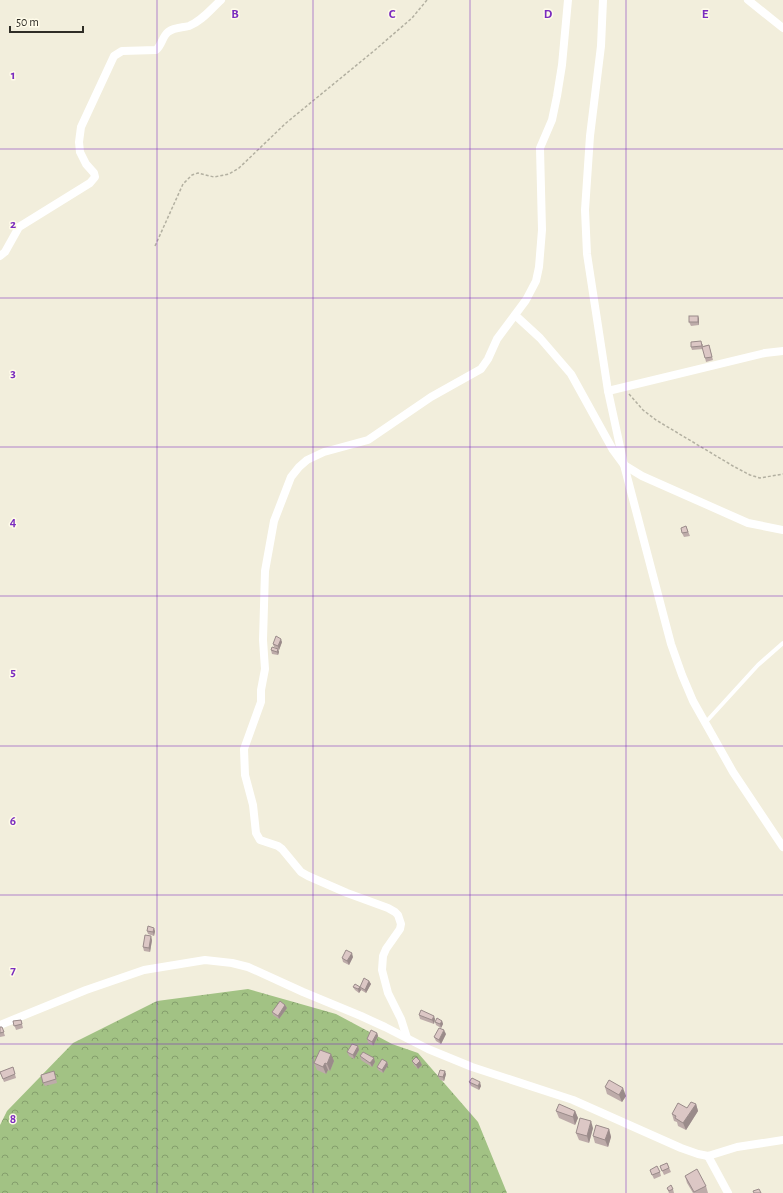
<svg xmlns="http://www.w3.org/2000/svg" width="783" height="1193" font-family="'Alegreya Sans',sans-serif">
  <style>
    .forest { fill: url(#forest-crowns) }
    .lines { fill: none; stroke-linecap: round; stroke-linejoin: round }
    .path { stroke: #b3b0a1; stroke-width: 1.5; stroke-dasharray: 3 2; stroke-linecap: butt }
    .service { stroke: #fff; stroke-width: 4 }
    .minor { stroke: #fff; stroke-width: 8 }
    .wall { fill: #bdaba9 }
    .shaded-wall { fill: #9a8b8a }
    .building { fill: #dcc7c5; stroke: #9a8b8a }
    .grid { fill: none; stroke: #7b2cbf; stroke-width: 1; stroke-opacity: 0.55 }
    .grid-label { font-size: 13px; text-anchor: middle; font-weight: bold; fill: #7b2cbf; stroke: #fffbe9; stroke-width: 3; stroke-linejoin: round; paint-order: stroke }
  </style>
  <defs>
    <pattern id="forest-crowns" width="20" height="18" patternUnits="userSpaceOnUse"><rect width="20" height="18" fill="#a2c284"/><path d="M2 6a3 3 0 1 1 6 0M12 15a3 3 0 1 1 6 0" fill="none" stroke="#849e6c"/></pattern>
  </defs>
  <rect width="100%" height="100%" fill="#f2eedc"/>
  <!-- forest -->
  <polygon class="forest" points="248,989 336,1014 392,1044 418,1053 478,1122 507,1193 0,1193 0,1125 7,1111 73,1043 157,1001"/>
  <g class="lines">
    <!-- path -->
    <g class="path">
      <polyline points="155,246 183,184 192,175 198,173 214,177 229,174 239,168 286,123 375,50 412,18 427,0"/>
      <polyline points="629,394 643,410 656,420 733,466 750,475 760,478 783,474"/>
    </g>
    <!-- service -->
    <polyline class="service" points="705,723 758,665 783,643"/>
    <!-- minor -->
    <g class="minor">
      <polyline points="603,0 601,46 590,136 585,210 587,254 608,391 624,465 671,644 682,675 693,701 733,772 783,847"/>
      <polyline points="748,0 783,28"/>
      <path d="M 0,256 L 5,252 L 19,227 L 90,183 L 95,177 L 94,173 L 86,164 L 80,152 L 79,142 L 81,127 L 114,56 L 122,51 L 156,50 C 162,45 162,37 168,32 C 175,27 182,28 189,26 C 202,21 211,9 221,0"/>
      <polyline points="515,315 540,338 571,374 613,450 624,465 642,476 748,523 783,530"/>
      <polyline points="608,391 765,353 783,351"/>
      <polyline points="0,1025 86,990 144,970 205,960 232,963 248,967 303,992 361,1016 385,1027 428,1049 472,1067 573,1100 681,1148 698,1154 708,1156 737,1147 783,1140"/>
      <polyline points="407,1038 401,1019 388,993 382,970 383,956 386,949 400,929 401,924 398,915 395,912 388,908 347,893 308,876 301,872 282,849 278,846 260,840 256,833 253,805 245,775 244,749 261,702 261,690 265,669 263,640 265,571 274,521 291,477 299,467 307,460 324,452 368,440 431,397 481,369 488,359 497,339 526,300 536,281 539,267 542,230 540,148 552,120 557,96 562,65 568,0"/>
      <polyline points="708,1156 728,1193"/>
    </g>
  </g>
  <!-- wall -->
  <g class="wall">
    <polygon points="698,316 699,319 699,325 691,326 689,322"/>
    <polygon points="703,344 703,346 709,345 713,360 706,362 703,349 692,350 691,347"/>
    <polygon points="686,526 690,536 684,537 682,533"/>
    <polygon points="282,642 279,650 278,649 279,652 278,655 272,654 271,650 276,648 274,647 273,644"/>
    <polygon points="147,931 155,931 154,936 148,934"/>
    <polygon points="152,940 150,952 144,951 143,947"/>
    <polygon points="353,957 349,965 343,962 342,958"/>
    <polygon points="369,981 371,984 366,993 361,990 359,993 355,990 353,987 360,987"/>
    <polygon points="285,1005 287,1008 279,1019 273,1015 272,1012"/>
    <polygon points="419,1015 435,1019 434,1024 420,1019"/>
    <polygon points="21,1020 23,1028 16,1030 13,1021"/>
    <polygon points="442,1021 443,1024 441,1028 436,1025 435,1022"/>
    <polygon points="0,1027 2,1027 5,1036 0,1037"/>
    <polygon points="377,1033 378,1036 373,1046 368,1043 367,1039"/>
    <polygon points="446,1034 441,1044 436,1041 434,1037"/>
    <polygon points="358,1046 359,1050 354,1059 349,1056 347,1052"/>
    <polygon points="360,1056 375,1062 372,1067 361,1060"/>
    <polygon points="334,1061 330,1071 328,1070 326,1074 317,1070 314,1063"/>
    <polygon points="412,1061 420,1061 422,1065 418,1069 414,1065"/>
    <polygon points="387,1062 388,1065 383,1073 378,1070 377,1067"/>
    <polygon points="13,1067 16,1078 4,1082 0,1072"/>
    <polygon points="446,1074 444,1081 440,1080 438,1076"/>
    <polygon points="55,1075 57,1083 45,1086 43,1083"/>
    <polygon points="469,1082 481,1086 479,1090 471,1086"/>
    <polygon points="605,1087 626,1096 622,1102 607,1094"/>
    <polygon points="696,1104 698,1111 686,1130 678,1126 677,1122 674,1121 672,1114 687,1108"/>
    <polygon points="556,1111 575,1111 578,1118 575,1125 559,1118"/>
    <polygon points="593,1128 589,1143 579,1140 576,1133"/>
    <polygon points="609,1129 611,1137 608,1147 595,1143 593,1136"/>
    <polygon points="667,1163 671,1172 664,1175 660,1166"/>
    <polygon points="650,1170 660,1172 661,1176 654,1179"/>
    <polygon points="685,1176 706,1186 708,1193 693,1193 687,1183"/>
    <polygon points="667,1188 673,1189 674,1193 669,1193"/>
  </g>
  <!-- shaded-wall -->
  <g class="shaded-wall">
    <polygon points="698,316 699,319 699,325 698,322"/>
    <polygon points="281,639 282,642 279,650 278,646"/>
    <polygon points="278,649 279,652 278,655 277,652"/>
    <polygon points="154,928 155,931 154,936 153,932"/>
    <polygon points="151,936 152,940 150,952 149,948"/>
    <polygon points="352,953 353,957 349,965 347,961"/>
    <polygon points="369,981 371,984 366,993 365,990"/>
    <polygon points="360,987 361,990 359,993 358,989"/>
    <polygon points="285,1005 287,1008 279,1019 278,1016"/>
    <polygon points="434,1016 435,1019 434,1024 432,1020"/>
    <polygon points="442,1021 443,1024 441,1028 440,1024"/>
    <polygon points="444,1030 446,1034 441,1044 439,1040"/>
    <polygon points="377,1033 378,1036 373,1046 372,1042"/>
    <polygon points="358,1046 359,1050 354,1059 353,1055"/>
    <polygon points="331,1054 334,1061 330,1071 327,1064"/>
    <polygon points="374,1058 375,1062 372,1067 370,1063"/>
    <polygon points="420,1061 422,1065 418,1069 416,1065"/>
    <polygon points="387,1062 388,1065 383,1073 382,1070"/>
    <polygon points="325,1063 328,1070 326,1074 323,1067"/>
    <polygon points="445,1071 446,1074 444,1081 443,1077"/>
    <polygon points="480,1082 481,1086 479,1090 478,1086"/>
    <polygon points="623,1088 626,1096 622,1102 619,1095"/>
    <polygon points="696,1104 698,1111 686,1130 683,1123"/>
    <polygon points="575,1111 578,1118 575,1125 573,1117"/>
    <polygon points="591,1121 593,1128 589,1143 587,1136"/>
    <polygon points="609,1129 611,1137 608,1147 605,1140"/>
  </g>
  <!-- building -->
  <g class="building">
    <rect x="689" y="316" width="9" height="6"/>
    <polygon points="701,341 702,346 691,347 691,342"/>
    <polygon points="709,345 712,357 705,358 702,347"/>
    <polygon points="686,526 688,532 682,533 681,528"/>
    <polygon points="276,636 281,639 278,646 273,644"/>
    <polygon points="272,647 278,649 277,652 271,650"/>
    <polygon points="148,926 154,928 153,932 147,931"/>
    <polygon points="145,935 151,936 149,948 143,947"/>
    <polygon points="346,950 352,953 347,961 342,958"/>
    <polygon points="364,978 369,981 365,990 360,987"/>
    <polygon points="355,984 360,987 358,989 353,987"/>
    <polygon points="280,1001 285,1005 278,1016 272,1012"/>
    <polygon points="421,1010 434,1016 432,1020 419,1015"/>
    <polygon points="437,1018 442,1021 440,1024 435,1022"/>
    <polygon points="21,1020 22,1024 14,1026 13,1021"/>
    <polygon points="0,1027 2,1027 4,1032 0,1033"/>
    <polygon points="439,1028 444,1030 439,1040 434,1037"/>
    <polygon points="371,1030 377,1033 372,1042 367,1039"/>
    <polygon points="352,1044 358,1046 353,1055 347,1052"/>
    <polygon points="320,1050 331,1054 327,1064 325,1063 323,1067 314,1063"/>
    <polygon points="363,1052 374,1058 370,1063 360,1056"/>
    <polygon points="416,1057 420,1061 416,1065 412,1061"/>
    <polygon points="382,1059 387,1062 382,1070 377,1067"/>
    <polygon points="13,1067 15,1074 3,1079 0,1072"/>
    <polygon points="440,1070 445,1071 443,1077 438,1076"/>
    <polygon points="54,1071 56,1079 43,1083 41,1075"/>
    <polygon points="472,1078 480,1082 478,1086 469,1082"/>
    <polygon points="609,1080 623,1088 619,1095 605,1087"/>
    <polygon points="691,1102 696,1104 683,1123 675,1118 676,1116 672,1114 678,1103 687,1108"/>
    <polygon points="559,1104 575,1111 573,1117 556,1111"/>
    <polygon points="580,1118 591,1121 587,1136 576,1133"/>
    <polygon points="596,1125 609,1129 605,1140 593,1136"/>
    <polygon points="667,1163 669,1168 662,1171 660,1166"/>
    <polygon points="657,1166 660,1172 652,1175 650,1170"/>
    <polygon points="697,1169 706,1186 694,1192 685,1176"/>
    <polygon points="671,1185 673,1189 669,1191 667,1188"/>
    <polygon points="759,1189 761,1193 754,1193 753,1191"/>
  </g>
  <!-- grid -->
  <path class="grid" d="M 157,0 L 157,1193M 313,0 L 313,1193M 470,0 L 470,1193M 626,0 L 626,1193M 0,149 L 783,149M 0,298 L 783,298M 0,447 L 783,447M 0,596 L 783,596M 0,746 L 783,746M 0,895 L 783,895M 0,1044 L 783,1044"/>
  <g class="grid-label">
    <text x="235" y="18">B</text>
    <text x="392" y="18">C</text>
    <text x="548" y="18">D</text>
    <text x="705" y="18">E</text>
    <text x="13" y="79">1</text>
    <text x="13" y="228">2</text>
    <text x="13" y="377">3</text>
    <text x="13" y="526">4</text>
    <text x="13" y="676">5</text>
    <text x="13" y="825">6</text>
    <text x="13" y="974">7</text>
    <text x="13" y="1123">8</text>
  </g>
  <!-- scale -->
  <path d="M10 26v6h73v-6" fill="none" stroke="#2f2d26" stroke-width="2"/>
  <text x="16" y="26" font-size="12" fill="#2f2d26" stroke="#fffbe9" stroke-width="3" paint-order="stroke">50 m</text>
</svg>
